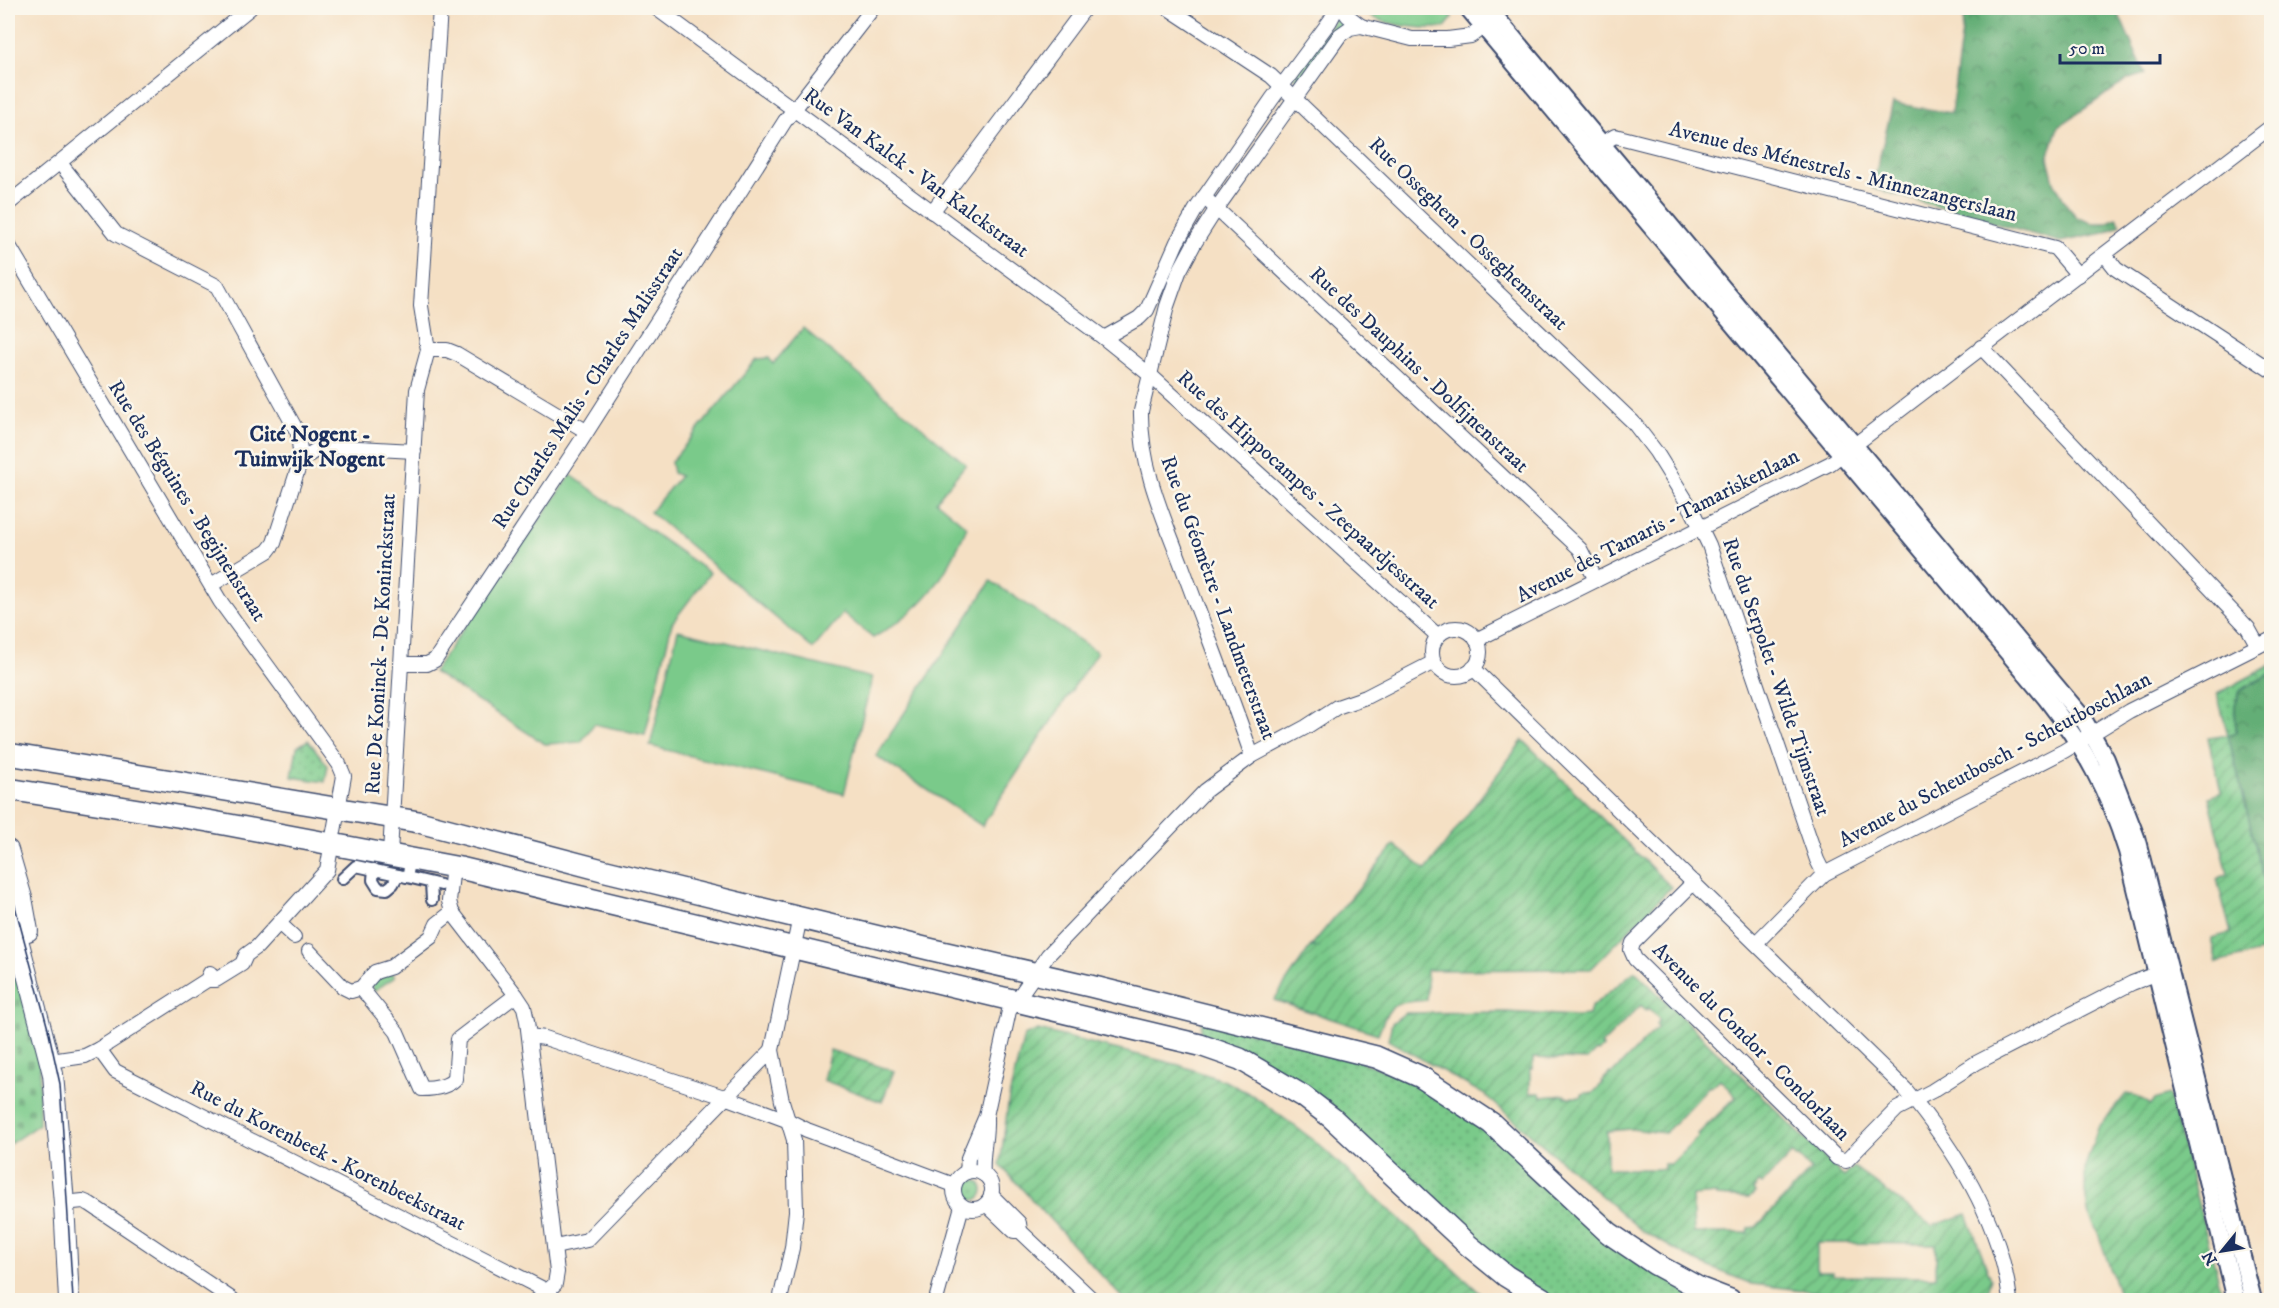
<svg xmlns="http://www.w3.org/2000/svg" width="2279" height="1308" font-family="'IM FELL DW Pica',serif">
  <style>
    .grass { fill: url(#grass-dots); stroke: #4a7c74; stroke-width: 1.5 }
    .forest { fill: url(#forest-crowns); stroke: #3f6e6a; stroke-width: 1.5 }
    .cemetery { fill: url(#cemetery-stones); stroke: #4a7c74; stroke-width: 1.5 }
    .park { fill: #7aca8a; stroke: #4a7c74; stroke-width: 1.5 }
    .garden { fill: url(#garden-furrows); stroke: #4a7c74; stroke-width: 1.5; fill-rule: evenodd }
    .lines { fill: none; stroke-linecap: round; stroke-linejoin: round }
    .pedestrian-casing { stroke: #3c4a6d; stroke-width: 14 }
    .minor-casing { stroke: #3c4a6d; stroke-width: 16 }
    .tertiary-casing { stroke: #3c4a6d; stroke-width: 20 }
    .secondary-casing { stroke: #3c4a6d; stroke-width: 22 }
    .primary-casing { stroke: #3c4a6d; stroke-width: 24 }
    .pedestrian { stroke: #fff; stroke-width: 10 }
    .minor { stroke: #fff; stroke-width: 14 }
    .tertiary { stroke: #fff; stroke-width: 16 }
    .secondary { stroke: #fff; stroke-width: 20 }
    .primary { stroke: #fff; stroke-width: 21 }
    .tram { stroke: #1b2f5e; stroke-width: 1.5 }
    .labels { text-anchor: middle; dominant-baseline: central; stroke-width: 5; stroke-linejoin: round; paint-order: stroke }
    .street-label { font-size: 21px; fill: #1b2f5e; stroke: #fbf7ec }
    .neighbourhood-label { font-size: 22px; font-weight: bold; fill: #1b2f5e; stroke: #fbf7ec }
  </style>
  <defs>
    <pattern id="grass-dots" width="8" height="8" patternUnits="userSpaceOnUse" patternTransform="scale(1.5)"><rect width="8" height="8" fill="#7aca8a"/><path d="M2 2h.1M6 6h.1" fill="none" stroke="#63a474" stroke-width="1.8" stroke-linecap="round"/></pattern>
    <pattern id="forest-crowns" width="20" height="18" patternUnits="userSpaceOnUse" patternTransform="scale(1.5)"><rect width="20" height="18" fill="#63ae76"/><path d="M2 6a3 3 0 1 1 6 0M12 15a3 3 0 1 1 6 0" fill="none" stroke="#518e64"/></pattern>
    <pattern id="cemetery-stones" width="16" height="16" patternUnits="userSpaceOnUse" patternTransform="scale(1.5)"><rect width="16" height="16" fill="#7aca8a"/><path d="M2 7V4a2 2 0 0 1 4 0v3zM10 15v-3a2 2 0 0 1 4 0v3z" fill="#63a474"/></pattern>
    <pattern id="garden-furrows" width="10" height="10" patternUnits="userSpaceOnUse" patternTransform="scale(1.5)"><rect width="10" height="10" fill="#7aca8a"/><path d="M-1 1l2-2M0 10L10 0M9 11l2-2" fill="none" stroke="#63a474"/></pattern>
  </defs>
  <rect width="100%" height="100%" fill="#fbf7ec"/>
  <filter id="ink" filterUnits="userSpaceOnUse"><feTurbulence type="fractalNoise" baseFrequency=".0167" numOctaves="2"/><feDisplacementMap in="SourceGraphic" scale="12" xChannelSelector="R" yChannelSelector="G"/><feConvolveMatrix kernelMatrix="1 2 1 2 8 2 1 2 1" color-interpolation-filters="sRGB"/></filter>
  <filter id="wash" filterUnits="userSpaceOnUse"><feTurbulence type="fractalNoise" baseFrequency=".008" numOctaves="4" result="noise"/><feDisplacementMap in="SourceGraphic" scale="24" xChannelSelector="R" yChannelSelector="G"/><feGaussianBlur stdDeviation="1.35" result="paint"/><feColorMatrix in="noise" values="0 0 0 0 0 0 0 0 0 0 0 0 0 0 0 0 0 1.4 0 .05"/><feComposite in="paint" operator="in"/></filter>
  <g filter="url(#wash)">
    <rect width="100%" height="100%" fill="#f5e0c4"/>
    <!-- grass -->
    <g class="grass">
      <polygon points="1338,15 1350,24 1301,82 1294,76"/>
      <polygon points="2271,665 2271,673 2240,691 2235,705 2236,732 2228,735 2217,694"/>
      <polygon points="308,740 328,766 325,782 292,777 297,747"/>
      <polygon points="1202,1021 1325,1050 1414,1080 1494,1134 1715,1300 1556,1300 1528,1285 1370,1144 1200,1038"/>
      <circle cx="973" cy="1190" r="10"/>
    </g>
    <!-- forest -->
    <g class="forest">
      <polygon points="1965,8 2116,8 2145,74 2129,79 2058,127 2048,158 2054,182 2068,207 2077,217 2092,223 2106,223 2116,218 2121,225 2105,233 2060,242 1872,188 1893,103 1951,113"/>
      <polygon points="2271,673 2271,909 2228,735 2236,732 2235,705 2240,691"/>
    </g>
    <!-- cemetery -->
    <polygon class="cemetery" points="8,939 40,1050 39,1124 8,1145"/>
    <!-- park -->
    <g class="park">
      <path d="M 1358,8 L 1447,8 L 1452,15 L 1452,19 L 1445,27 C 1421,30 1376,25 1358,8 Z"/>
      <path d="M 803,328 L 966,464 L 936,501 L 967,527 C 944,582 924,608 873,638 L 843,613 L 813,649 L 650,512 L 680,476 L 673,473 L 671,462 L 757,359 L 769,358 L 773,364 Z"/>
      <polygon points="571,475 710,573 672,623 645,735 594,724 581,742 545,744 433,672"/>
      <polygon points="991,581 1097,652 982,826 876,756"/>
      <polygon points="678,630 872,678 844,794 650,746"/>
      <polygon points="392,972 395,977 374,991 372,988 374,979"/>
    </g>
    <!-- garden -->
    <g class="garden">
      <polygon points="2228,735 2271,909 2272,949 2217,963 2211,938 2231,933 2217,879 2228,874 2209,797 2220,793 2221,791 2208,738"/>
      <path d="M 1523,740 L 1671,887 L 1591,969 L 1427,970 L 1427,1000 C 1393,1004 1391,1000 1378,1034 L 1274,1000 L 1310,947 L 1320,947 L 1311,946 L 1394,845 L 1426,870 Z"/>
      <path d="M 1635,971 L 1844,1177 L 1854,1167 L 1932,1226 L 1967,1214 L 1991,1279 L 1987,1291 L 1982,1298 L 1841,1295 L 1752,1284 L 1695,1261 L 1642,1231 L 1485,1095 L 1388,1040 L 1392,1023 L 1405,1013 L 1506,1012 L 1576,1016 L 1589,1015 L 1591,1007 ZM 1641,1005 L 1646,1010 L 1648,1008 L 1660,1020 L 1656,1024 L 1658,1027 L 1612,1074 L 1610,1073 L 1602,1081 L 1603,1083 L 1594,1092 L 1582,1094 L 1582,1097 L 1565,1097 L 1565,1095 L 1541,1097 L 1540,1093 L 1530,1093 L 1530,1069 L 1533,1069 L 1533,1058 L 1587,1060 L 1596,1051 L 1598,1052 L 1603,1047 L 1601,1045 ZM 1720,1079 L 1736,1097 L 1698,1134 L 1699,1136 L 1671,1164 L 1664,1164 L 1664,1169 L 1607,1169 L 1607,1131 L 1631,1129 L 1665,1133 L 1709,1086 L 1711,1087 ZM 1792,1153 L 1797,1158 L 1799,1157 L 1811,1170 L 1756,1227 L 1749,1228 L 1748,1233 L 1694,1233 L 1692,1196 L 1716,1194 L 1716,1196 L 1749,1198 L 1755,1193 L 1753,1190 L 1760,1182 L 1762,1184 ZM 1817,1243 L 1936,1244 L 1936,1277 L 1833,1276 L 1833,1272 L 1817,1272 Z"/>
      <polygon points="1038,1030 1179,1065 1225,1081 1252,1095 1315,1141 1481,1294 1416,1300 1124,1300 1000,1165 1009,1097 1024,1036"/>
      <polygon points="830,1050 894,1071 882,1102 823,1080"/>
      <polygon points="2126,1094 2137,1096 2151,1105 2154,1100 2169,1095 2224,1300 2121,1300 2098,1233 2088,1213 2085,1192 2085,1167 2098,1128"/>
    </g>
  </g>
  <g filter="url(#ink)">
    <g class="lines">
      <defs>
        <g id="pedestrian">
          <polyline points="374,869 373,880 378,888 387,889 393,884 398,875 407,877 409,868"/>
          <polyline points="407,877 441,885"/>
          <polyline points="342,879 356,866 398,875"/>
          <polyline points="431,883 432,900"/>
        </g>
        <g id="minor">
          <polyline points="656,8 1104,338 1150,375 1438,636"/>
          <polyline points="1168,8 1271,76 1633,422 1656,452 1692,510 1709,545 1817,860 1824,874"/>
          <polyline points="1342,8 1348,16 1361,26"/>
          <polyline points="1594,148 1615,136 2055,248 2078,275"/>
          <polyline points="60,163 116,234 217,286 298,433 301,460"/>
          <polyline points="1204,197 1580,549 1596,580"/>
          <polyline points="8,204 250,8"/>
          <polyline points="932,212 1085,8"/>
          <polyline points="8,244 220,601 339,764 344,776 327,870 257,947 246,955 242,964 216,980 207,980"/>
          <polyline points="2105,255 2116,269 2272,371"/>
          <polyline points="1104,338 1139,318 1147,310 1177,242 1196,209 1272,99 1330,21 1337,8"/>
          <polyline points="1981,347 2248,628 2258,646"/>
          <polyline points="428,350 447,350 457,354 586,431"/>
          <polyline points="211,585 268,551 274,543 301,460 322,446 414,451"/>
          <circle cx="1456" cy="652" r="24"/>
          <polyline points="1476,640 1831,463 2272,126"/>
          <polyline points="402,664 427,664 435,660 577,447 785,121 873,8"/>
          <path d="M 1473,668 L 1905,1089 C 1955,1149 2001,1221 2010,1300"/>
          <path d="M 1252,756 C 1230,692 1205,629 1182,566 C 1163,516 1140,466 1141,411 L 1167,306 L 1179,272 L 1194,244 L 1217,208 L 1340,35 L 1350,28 L 1361,26 L 1412,39 L 1448,39 L 1471,36 L 1484,26 L 1487,19"/>
          <polyline points="390,853 417,390 428,350 421,306 440,8"/>
          <polyline points="453,866 449,901 452,912 516,995 524,1007 527,1021 557,1272 555,1284 547,1291 555,1300"/>
          <polyline points="1694,882 1633,943 1631,950 1635,959 1837,1158 1846,1161 1897,1109 1932,1091 1976,1063 2132,983 2166,970"/>
          <polyline points="279,923 294,937"/>
          <polyline points="1756,943 1824,874 2064,751 2129,711 2272,639"/>
          <polyline points="309,951 343,987 351,991 361,988 375,972 391,967 431,937 437,924 452,912"/>
          <path d="M 361,988 L 397,1032 L 422,1089 C 433,1089 447,1087 455,1079 L 458,1039 L 516,995"/>
          <polyline points="529,1036 545,1038 727,1098 789,1121 807,1130 954,1185"/>
          <polyline points="99,1049 115,1071 547,1291 537,1300"/>
          <polyline points="51,1061 85,1056 99,1049 207,980 210,973"/>
          <circle cx="973" cy="1190" r="19"/>
          <polyline points="967,1172 968,1158 986,1116 1009,1011 1048,955 1205,791 1252,756 1306,727 1337,707 1366,697 1434,662"/>
          <path d="M 983,1174 C 981,1155 987,1137 986,1118"/>
          <polyline points="991,1195 1019,1223 1020,1231"/>
          <polyline points="64,1203 83,1201 90,1204 233,1300"/>
          <polyline points="986,1204 1014,1231 1020,1231 1093,1300"/>
          <polyline points="555,1247 587,1240 772,1050"/>
          <polyline points="780,1300 792,1248 796,1211 794,1140 782,1101 772,1050 800,917"/>
          <polyline points="936,1300 962,1206"/>
        </g>
        <g id="tertiary">
          <path d="M 1468,8 L 2046,698 C 2085,748 2108,790 2127,851 L 2236,1300"/>
          <polyline points="1488,8 2082,717 2106,759 2136,837 2253,1300"/>
        </g>
        <g id="secondary">
          <polyline points="8,850 22,898 28,931"/>
          <polyline points="8,901 53,1074 64,1203 69,1300"/>
        </g>
        <g id="primary">
          <polyline points="8,754 419,822 606,871 933,950 1090,986 1376,1057 1421,1077 1491,1123 1609,1233 1655,1264 1699,1288 1730,1300"/>
          <polyline points="8,789 208,821 460,868 1200,1045 1240,1059 1303,1096 1332,1118 1468,1245 1506,1276 1545,1300"/>
        </g>
      </defs>
      <!-- pedestrian casing -->
      <use href="#pedestrian" class="pedestrian-casing"/>
      <!-- minor casing -->
      <use href="#minor" class="minor-casing"/>
      <!-- tertiary casing -->
      <use href="#tertiary" class="tertiary-casing"/>
      <!-- secondary casing -->
      <use href="#secondary" class="secondary-casing"/>
      <!-- primary casing -->
      <use href="#primary" class="primary-casing"/>
      <!-- pedestrian -->
      <use href="#pedestrian" class="pedestrian"/>
      <!-- minor -->
      <use href="#minor" class="minor"/>
      <!-- tertiary -->
      <use href="#tertiary" class="tertiary"/>
      <!-- secondary -->
      <use href="#secondary" class="secondary"/>
      <!-- primary -->
      <use href="#primary" class="primary"/>
      <!-- tram -->
      <polyline class="tram" points="8,880 48,1029 60,1084 73,1300"/>
    </g>
  </g>
  <g class="labels">
    <!-- street labels -->
    <g class="street-label">
      <text transform="translate(1843 172) rotate(14)">Avenue des Ménestrels - Minnezangerslaan</text>
      <text transform="translate(916 173) rotate(36)">Rue Van Kalck - Van Kalckstraat</text>
      <text transform="translate(1468 234) rotate(44)">Rue Osseghem - Osseghemstraat</text>
      <text transform="translate(1419 370) rotate(43)">Rue des Dauphins - Dolfijnenstraat</text>
      <text transform="translate(588 388) rotate(-57)">Rue Charles Malis - Charles Malisstraat</text>
      <text transform="translate(1308 490) rotate(42)">Rue des Hippocampes - Zeepaardjesstraat</text>
      <text transform="translate(187 501) rotate(58)">Rue des Béguines - Begijnenstraat</text>
      <text transform="translate(1658 526) rotate(-27)">Avenue des Tamaris - Tamariskenlaan</text>
      <text transform="translate(1218 598) rotate(70)">Rue du Géomètre - Landmeterstraat</text>
      <text transform="translate(381 644) rotate(-87)">Rue De Koninck - De Koninckstraat</text>
      <text transform="translate(1776 677) rotate(71)">Rue du Serpolet - Wilde Tijmstraat</text>
      <text transform="translate(1995 760) rotate(-28)">Avenue du Scheutbosch - Scheutboschlaan</text>
      <text transform="translate(1751 1042) rotate(45)">Avenue du Condor - Condorlaan</text>
      <text transform="translate(328 1156) rotate(27)">Rue du Korenbeek - Korenbeekstraat</text>
    </g>
    <!-- neighbourhood labels -->
    <g class="neighbourhood-label">
      <text x="310" y="434">Cité Nogent -<tspan x="310" dy="25">Tuinwijk Nogent</tspan></text>
    </g>
  </g>
  <!-- margin -->
  <rect width="2279" height="1308" fill="none" stroke="#fbf7ec" stroke-width="30"/>
  <!-- north arrow -->
  <g transform="translate(2222 1251) rotate(240)" stroke="#fbf7ec" stroke-width="4.5" paint-order="stroke">
  <path d="M0-4.5L10 22L0 15L-10 22Z" fill="#1b2f5e"/>
  <text y="-9" font-size="16" font-weight="bold" text-anchor="middle" fill="#1b2f5e">N</text>
  </g>
  <!-- scale -->
  <path d="M2060 54v9h100v-9" fill="none" stroke="#1b2f5e" stroke-width="3"/>
  <text x="2069" y="54" font-size="18" fill="#1b2f5e" stroke="#fbf7ec" stroke-width="4.5" paint-order="stroke">50 m</text>
</svg>
